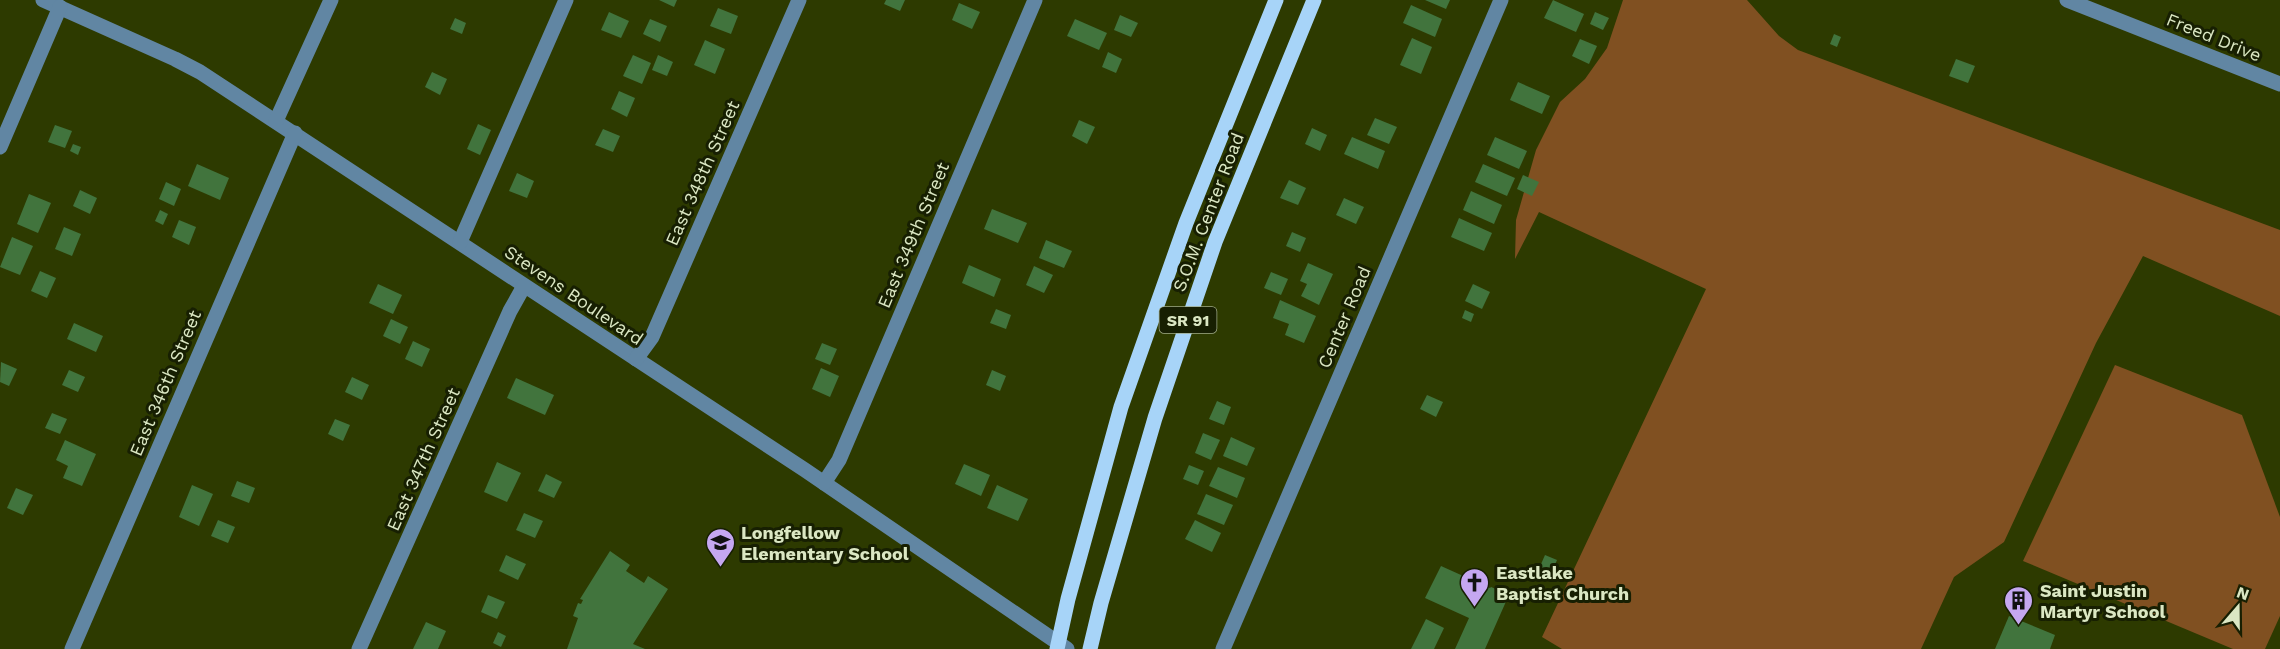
<svg xmlns="http://www.w3.org/2000/svg" width="2280" height="649" font-family="'Work Sans',sans-serif">
  <style>
    .green { fill: #805021 }
    .building { fill: #41743d }
    .lines { fill: none; stroke-linecap: round; stroke-linejoin: round }
    .minor { stroke: #6186a3; stroke-width: 15 }
    .major { stroke: #a7d4f8; stroke-width: 15 }
    .labels { text-anchor: middle; dominant-baseline: central; stroke-width: 6; stroke-linejoin: round; paint-order: stroke }
    .shield { fill: #171f02; stroke: #a0ab89; stroke-width: 1.5 }
    .shield-label { font-size: 16px; font-weight: bold; fill: #dbe7c3 }
    .street-label { font-size: 18px; fill: #dbe7c3; stroke: #171f02 }
    .poi-label { font-size: 18px; font-weight: bold; fill: #dbe7c3; stroke: #171f02; text-anchor: start }
  </style>
  <rect width="100%" height="100%" fill="#2d3a00"/>
  <!-- green -->
  <g class="green">
    <polygon points="1623,0 1747,0 1779,36 1798,50 2280,230 2280,316 2143,256 2096,343 2004,542 1954,577 1921,649 1562,649 1542,637 1706,289 1539,212 1515,259 1516,220 1536,150 1560,102 1585,79 1607,48"/>
    <polygon points="2115,365 2242,415 2280,517 2280,616 2265,649 2233,649 2023,561"/>
  </g>
  <!-- building -->
  <g class="building">
    <polygon points="659,0 677,0 674,7"/>
    <polygon points="886,0 905,0 900,11 884,4"/>
    <polygon points="1425,0 1450,0 1446,9"/>
    <polygon points="1553,0 1584,14 1576,32 1544,18"/>
    <polygon points="959,3 980,12 972,29 952,20"/>
    <polygon points="1411,5 1442,19 1435,37 1403,23"/>
    <polygon points="718,8 738,16 731,34 710,26"/>
    <polygon points="609,12 629,21 621,38 601,30"/>
    <polygon points="1595,12 1609,18 1603,30 1590,24"/>
    <polygon points="1120,15 1138,23 1131,37 1114,30"/>
    <polygon points="455,18 466,23 462,34 450,29"/>
    <polygon points="650,19 667,26 660,42 643,34"/>
    <polygon points="1075,19 1107,33 1099,50 1067,36"/>
    <polygon points="1834,34 1841,37 1837,47 1830,44"/>
    <polygon points="1412,38 1432,47 1421,74 1400,65"/>
    <polygon points="1580,39 1597,46 1589,64 1572,56"/>
    <polygon points="705,40 725,49 715,74 694,65"/>
    <polygon points="1108,52 1122,59 1116,73 1102,67"/>
    <polygon points="633,55 651,63 642,84 623,76"/>
    <polygon points="658,55 673,62 667,76 652,70"/>
    <polygon points="1956,59 1975,66 1968,83 1949,76"/>
    <polygon points="432,72 447,79 440,95 425,87"/>
    <polygon points="1518,82 1550,96 1542,114 1510,100"/>
    <polygon points="619,91 635,98 627,117 611,109"/>
    <polygon points="1375,118 1397,127 1389,144 1367,135"/>
    <polygon points="1079,120 1095,127 1087,144 1072,136"/>
    <polygon points="478,124 491,130 480,155 467,149"/>
    <polygon points="55,125 72,131 65,148 48,142"/>
    <polygon points="1312,128 1327,135 1320,151 1305,144"/>
    <polygon points="603,129 620,136 613,152 595,145"/>
    <polygon points="1352,137 1385,151 1378,169 1344,154"/>
    <polygon points="1495,137 1527,151 1519,169 1487,155"/>
    <polygon points="73,144 81,147 78,155 70,151"/>
    <polygon points="197,164 229,178 220,200 188,186"/>
    <polygon points="1483,164 1515,178 1507,196 1475,182"/>
    <polygon points="517,173 534,181 527,198 509,191"/>
    <polygon points="1523,175 1539,182 1532,196 1517,189"/>
    <polygon points="1289,180 1306,188 1298,205 1280,198"/>
    <polygon points="166,182 181,189 174,206 159,199"/>
    <polygon points="80,190 97,198 90,214 73,206"/>
    <polygon points="1471,191 1502,205 1494,224 1463,210"/>
    <polygon points="29,194 51,203 38,233 17,224"/>
    <polygon points="1344,198 1364,207 1356,224 1336,215"/>
    <polygon points="992,209 1027,223 1018,243 984,229"/>
    <polygon points="160,210 168,214 163,225 155,221"/>
    <polygon points="1459,218 1492,233 1484,251 1451,237"/>
    <polygon points="179,220 196,227 189,245 172,237"/>
    <polygon points="64,227 81,234 72,256 55,249"/>
    <polygon points="1292,232 1306,238 1300,252 1286,246"/>
    <polygon points="12,237 33,246 20,275 0,267"/>
    <polygon points="1046,240 1072,251 1064,268 1039,258"/>
    <polygon points="1308,263 1333,274 1319,305 1301,296 1307,284 1300,281"/>
    <polygon points="969,265 1001,279 994,297 962,283"/>
    <polygon points="1034,266 1053,275 1044,293 1026,285"/>
    <polygon points="40,271 56,278 47,298 31,291"/>
    <polygon points="1271,272 1288,279 1281,295 1264,288"/>
    <polygon points="378,284 402,295 393,314 369,303"/>
    <polygon points="1473,284 1490,292 1482,309 1465,301"/>
    <polygon points="1280,300 1316,316 1304,343 1285,335 1289,324 1273,318"/>
    <polygon points="996,309 1011,315 1006,329 990,323"/>
    <polygon points="1465,310 1474,314 1471,322 1462,318"/>
    <polygon points="391,319 408,327 400,344 383,336"/>
    <polygon points="74,323 103,336 96,352 67,339"/>
    <polygon points="413,341 430,349 422,367 405,359"/>
    <polygon points="822,343 837,349 830,365 815,359"/>
    <polygon points="1,362 17,369 9,386 0,382"/>
    <polygon points="821,368 839,376 830,397 812,389"/>
    <polygon points="69,370 85,377 78,392 62,385"/>
    <polygon points="992,370 1006,376 1000,391 986,385"/>
    <polygon points="352,377 369,385 362,400 345,392"/>
    <polygon points="516,378 554,395 545,415 507,398"/>
    <polygon points="1427,395 1443,402 1436,417 1420,409"/>
    <polygon points="1217,401 1231,407 1224,425 1209,419"/>
    <polygon points="52,413 67,419 60,434 45,428"/>
    <polygon points="335,419 350,425 343,441 328,434"/>
    <polygon points="1203,433 1220,440 1211,460 1195,453"/>
    <polygon points="1231,437 1255,448 1247,466 1223,456"/>
    <polygon points="65,440 96,454 82,486 63,478 68,466 56,460"/>
    <polygon points="497,462 521,473 507,502 484,492"/>
    <polygon points="964,464 990,475 981,496 955,484"/>
    <polygon points="1189,465 1204,471 1198,485 1183,479"/>
    <polygon points="1218,467 1245,478 1237,498 1209,486"/>
    <polygon points="546,474 562,482 554,498 538,491"/>
    <polygon points="237,481 255,488 249,503 231,496"/>
    <polygon points="192,485 213,494 199,526 179,517"/>
    <polygon points="997,485 1028,499 1018,521 987,508"/>
    <polygon points="16,488 33,495 23,515 7,508"/>
    <polygon points="1206,494 1233,505 1224,525 1197,514"/>
    <polygon points="524,513 543,521 535,538 516,530"/>
    <polygon points="218,520 235,527 228,543 211,536"/>
    <polygon points="1195,520 1221,533 1212,552 1185,539"/>
    <polygon points="610,551 630,565 626,571 644,583 648,576 668,589 633,644 645,649 567,649 578,618 573,616 578,603 581,604 583,600 580,599"/>
    <polygon points="506,555 526,564 518,580 499,571"/>
    <polygon points="1545,555 1557,560 1550,576 1538,571"/>
    <polygon points="1441,566 1490,588 1491,587 1501,591 1500,593 1508,597 1485,649 1455,649 1469,618 1425,598"/>
    <polygon points="488,595 505,602 497,619 481,612"/>
    <polygon points="2009,616 2055,635 2050,649 1995,649"/>
    <polygon points="1426,619 1444,628 1434,649 1411,649"/>
    <polygon points="426,622 446,631 438,649 413,649"/>
    <polygon points="498,632 506,636 501,647 493,643"/>
  </g>
  <g class="lines">
    <!-- minor -->
    <g class="minor">
      <polyline points="43,0 175,59 200,72 805,470 1067,649"/>
      <polyline points="2067,0 2280,84"/>
      <polyline points="276,121 331,0"/>
      <polyline points="0,147 60,7"/>
      <polyline points="460,242 566,0"/>
      <polyline points="636,359 652,337 799,0"/>
      <polyline points="824,483 839,460 1035,0"/>
      <polyline points="72,649 295,133"/>
      <polyline points="359,649 510,311 524,286"/>
      <polyline points="1223,649 1501,0"/>
    </g>
    <!-- major -->
    <g class="major">
      <polyline points="1057,649 1068,599 1121,407 1186,223 1276,0"/>
      <polyline points="1090,649 1101,603 1155,418 1215,242 1314,0"/>
    </g>
  </g>
  <!-- icons -->
  <defs>
    <symbol id="school-pin" viewBox="-11 -11 22 30"><path d="M0 17L-7.5 6A9.5 9.5 0 1 1 7.5 6Z" fill="#c5a7f1" stroke="#171f02"/><path d="M0-5L7-2L0 1L-7-2ZM-4 1L0 2.5L4 1V4Q0 6-4 4Z" fill="#111"/></symbol>
    <symbol id="church-pin" viewBox="-11 -11 22 30"><path d="M0 17L-7.5 6A9.5 9.5 0 1 1 7.5 6Z" fill="#c5a7f1" stroke="#171f02"/><path d="M-1.2-6h2.4v3.5h3.3v2.4h-3.3V6h-2.4V-.1h-3.3v-2.4h3.3Z" fill="#111"/></symbol>
    <symbol id="building-pin" viewBox="-11 -11 22 30"><path d="M0 17L-7.5 6A9.5 9.5 0 1 1 7.5 6Z" fill="#c5a7f1" stroke="#171f02"/><path d="M-4-6H4V6H1V3H-1V6H-4ZM-2.5-4.3h1.7v1.8h-1.7ZM.8-4.3h1.7v1.8H.8ZM-2.5-1h1.7V.8h-1.7ZM.8-1h1.7V.8H.8Z" fill="#111"/></symbol>
  </defs>
  <g fill-rule="evenodd">
    <use href="#school-pin" x="704" y="526" width="33" height="45"/>
    <use href="#church-pin" x="1458" y="566" width="33" height="45"/>
    <use href="#building-pin" x="2002" y="584" width="33" height="45"/>
  </g>
  <g class="labels">
    <!-- shield labels -->
    <rect class="shield" x="1159.5" y="307" width="57" height="26" rx="4.5"/>
    <g class="shield-label">
      <text x="1188" y="320">SR 91</text>
    </g>
    <!-- street labels -->
    <g class="street-label">
      <text transform="translate(2214 37) rotate(22)">Freed Drive</text>
      <text transform="translate(702 173) rotate(-66)">East 348th Street</text>
      <text transform="translate(1208 212) rotate(-69)">S.O.M. Center Road</text>
      <text transform="translate(913 235) rotate(-67)">East 349th Street</text>
      <text transform="translate(574 295) rotate(34)">Stevens Boulevard</text>
      <text transform="translate(1344 317) rotate(-67)">Center Road</text>
      <text transform="translate(165 383) rotate(-67)">East 346th Street</text>
      <text transform="translate(423 459) rotate(-66)">East 347th Street</text>
    </g>
    <!-- poi labels -->
    <g class="poi-label">
      <text x="741" y="532">Longfellow<tspan x="741" dy="21">Elementary School</tspan></text>
      <text x="1496" y="572">Eastlake<tspan x="1496" dy="21">Baptist Church</tspan></text>
      <text x="2040" y="590">Saint Justin<tspan x="2040" dy="21">Martyr School</tspan></text>
    </g>
  </g>
  <!-- north arrow -->
  <g transform="translate(2238 607) rotate(20)" stroke="#171f02" stroke-width="4.5" paint-order="stroke">
  <path d="M0-4.5L10 22L0 15L-10 22Z" fill="#dbe7c3"/>
  <text y="-9" font-size="16" font-weight="bold" text-anchor="middle" fill="#dbe7c3">N</text>
  </g>
</svg>
